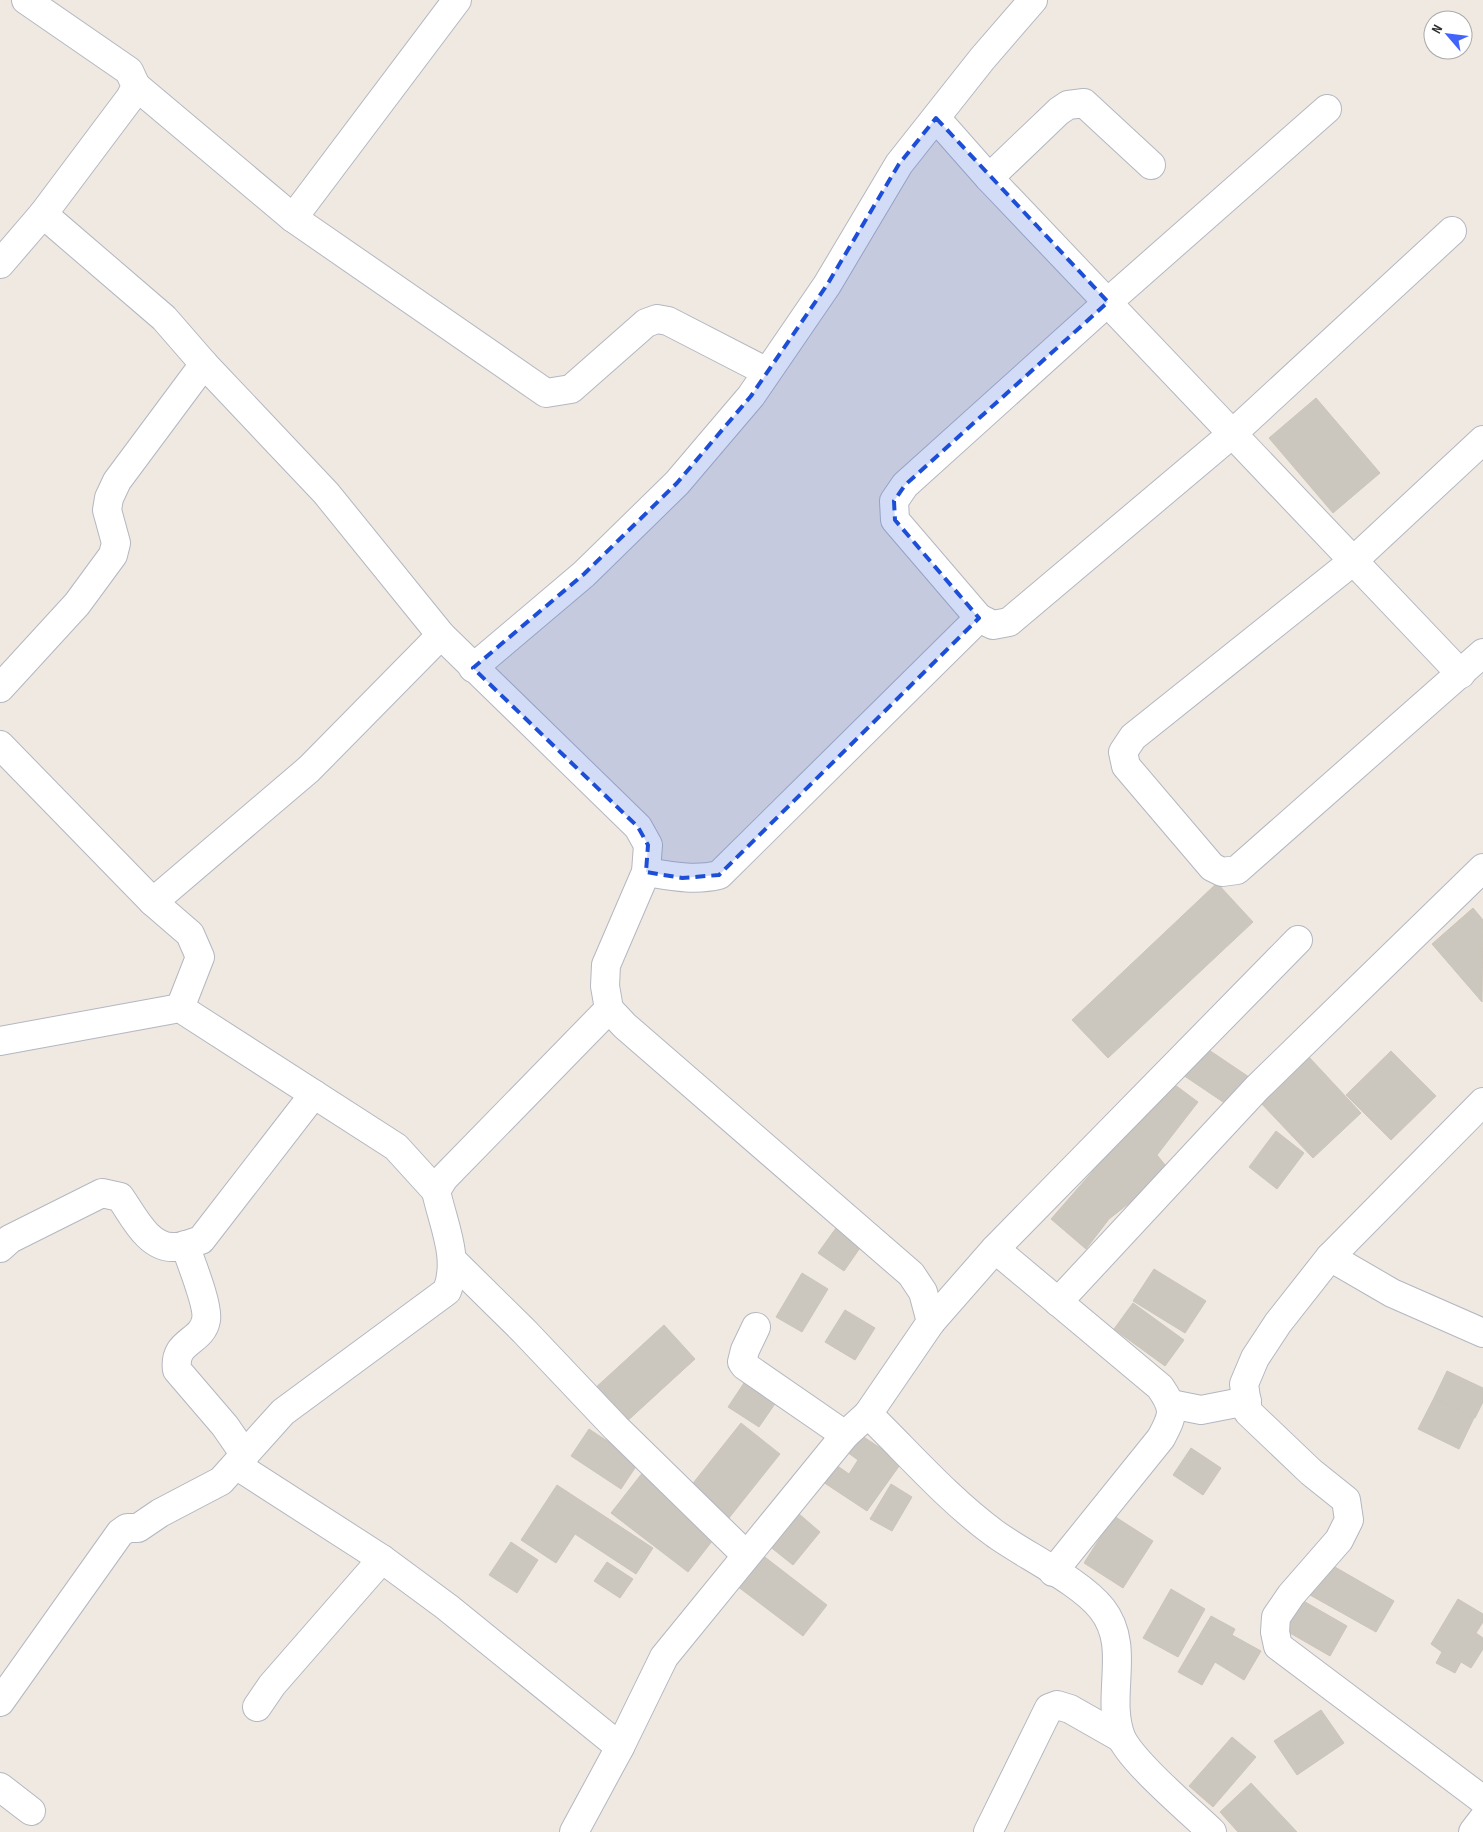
<svg xmlns="http://www.w3.org/2000/svg" width="1483" height="1832" font-family="'Sofia Sans Condensed',sans-serif">
  <style>
    .building { fill: #cbc7bf; stroke: #cbc5ba }
    .lines { fill: none; stroke-linecap: round; stroke-linejoin: round }
    .street-casing { stroke: #b4b7c1; stroke-width: 30 }
    .street { stroke: #fff; stroke-width: 28 }
    .marked { fill: #1d4ed8; fill-opacity: 0.2; stroke: #1d4ed8; stroke-width: 4; stroke-dasharray: 10 6; stroke-linejoin: round }
  </style>
  <rect width="100%" height="100%" fill="#efe9e1"/>
  <!-- building -->
  <g class="building">
    <polygon points="1316,398 1380,473 1333,513 1269,438"/>
    <polygon points="1217,883 1253,922 1108,1058 1072,1020"/>
    <polygon points="1473,908 1483,920 1482,1002 1432,944"/>
    <polygon points="1200,1044 1249,1077 1229,1106 1180,1073"/>
    <polygon points="1391,1051 1436,1096 1391,1140 1346,1095"/>
    <polygon points="1309,1057 1361,1113 1313,1158 1260,1102"/>
    <polygon points="1171,1082 1198,1102 1157,1155 1170,1171 1109,1219 1086,1249 1051,1219"/>
    <polygon points="1276,1131 1304,1153 1277,1189 1249,1167"/>
    <polygon points="836,1228 862,1245 844,1271 818,1253"/>
    <polygon points="1154,1269 1206,1301 1185,1333 1133,1301"/>
    <polygon points="802,1273 828,1289 802,1332 776,1317"/>
    <polygon points="1133,1303 1184,1340 1165,1366 1114,1329"/>
    <polygon points="845,1310 875,1328 855,1360 825,1342"/>
    <polygon points="664,1325 695,1359 624,1424 593,1390"/>
    <polygon points="1447,1371 1483,1388 1483,1402 1475,1418 1434,1398"/>
    <polygon points="748,1377 779,1398 759,1427 728,1407"/>
    <polygon points="1434,1398 1474,1418 1459,1449 1418,1429"/>
    <polygon points="741,1423 780,1454 729,1518 690,1487"/>
    <polygon points="589,1429 639,1462 621,1489 571,1456"/>
    <polygon points="859,1434 902,1462 867,1511 817,1478 829,1460 849,1474 858,1460 847,1452"/>
    <polygon points="1191,1448 1221,1468 1203,1495 1173,1475"/>
    <polygon points="643,1472 720,1531 688,1572 611,1513"/>
    <polygon points="891,1484 912,1497 892,1531 870,1519"/>
    <polygon points="557,1485 653,1548 636,1574 575,1534 556,1563 521,1540"/>
    <polygon points="791,1507 820,1532 793,1565 763,1541"/>
    <polygon points="1114,1516 1153,1541 1123,1588 1084,1563"/>
    <polygon points="511,1542 538,1560 517,1593 489,1575"/>
    <polygon points="757,1551 827,1605 803,1636 733,1583"/>
    <polygon points="607,1562 633,1579 620,1598 594,1581"/>
    <polygon points="1328,1563 1394,1601 1376,1632 1310,1595"/>
    <polygon points="1171,1589 1205,1609 1178,1657 1143,1638"/>
    <polygon points="1300,1599 1347,1626 1330,1656 1283,1629"/>
    <polygon points="1458,1599 1483,1614 1483,1622 1476,1633 1483,1638 1483,1649 1471,1668 1461,1662 1455,1673 1436,1663 1442,1652 1431,1644"/>
    <polygon points="1211,1616 1235,1629 1232,1635 1261,1651 1244,1680 1215,1662 1202,1685 1178,1672"/>
    <polygon points="1321,1710 1344,1743 1297,1775 1274,1741"/>
    <polygon points="1232,1737 1256,1757 1213,1807 1189,1786"/>
    <polygon points="1251,1783 1297,1832 1238,1832 1220,1812"/>
  </g>
  <g class="lines">
    <defs>
      <g id="street">
        <polyline points="136,86 293,218 546,393 571,389 646,323 657,319 668,321 767,372"/>
        <polyline points="1327,109 1108,302 905,485 894,501 895,520 979,618 993,625 1009,622 1232,434 1452,231"/>
        <polyline points="936,118 989,178 1461,674"/>
        <polyline points="989,178 1059,111 1068,105 1084,103 1151,165"/>
        <polyline points="43,214 164,318 204,364 326,493 441,635 638,827 648,845 646,872 606,965 605,986 609,1009 625,1026 911,1274 923,1292 931,1322 868,1414 845,1435 664,1657 620,1747 574,1832"/>
        <polyline points="293,218 457,0"/>
        <polyline points="0,264 43,214 130,98 136,86 129,71 26,0"/>
        <polyline points="1483,440 1352,562 1133,737 1123,752 1126,766 1212,867 1222,872 1237,870 1483,653"/>
        <polyline points="473,668 584,574 677,483 751,396 827,285 899,164 982,59 1033,0"/>
        <polyline points="0,688 77,604 113,555 116,543 107,510 109,498 117,481 204,364"/>
        <polyline points="0,745 153,902 190,934 200,957 180,1008"/>
        <path d="M 646,872 C 671,876 694,881 719,875 L 979,618"/>
        <polyline points="153,902 309,769 441,635"/>
        <polyline points="0,1041 180,1008 396,1147 436,1191"/>
        <polyline points="1483,1102 1330,1257 1278,1323 1255,1358 1244,1384 1248,1412 1311,1472 1346,1500 1349,1520 1339,1540 1291,1595 1276,1617 1275,1632 1278,1646 1483,1800"/>
        <path d="M 185,1245 C 190,1260 209,1306 206,1320 C 202,1343 173,1340 177,1370 L 225,1426 L 245,1455"/>
        <path d="M 0,1248 L 10,1239 L 102,1193 L 120,1197 C 133,1215 148,1249 175,1247 C 184,1247 193,1242 201,1240 L 314,1094"/>
        <path d="M 995,1249 L 1160,1387 C 1175,1409 1174,1414 1161,1438 L 1053,1572"/>
        <polyline points="1330,1257 1392,1293 1483,1333"/>
        <polyline points="453,1261 524,1331 616,1428 746,1555"/>
        <polyline points="1058,1302 1257,1088 1483,868"/>
        <polyline points="931,1322 995,1249 1298,940"/>
        <polyline points="756,1327 745,1350 742,1362 745,1366 845,1435"/>
        <polyline points="1171,1404 1201,1410 1247,1401"/>
        <path d="M 868,1414 C 909,1454 948,1499 994,1533 C 1024,1555 1080,1581 1102,1609 C 1132,1647 1105,1695 1121,1737 C 1131,1761 1190,1811 1212,1832"/>
        <polyline points="236,1465 382,1559 447,1607 620,1747"/>
        <path d="M 0,1702 L 120,1533 L 127,1528 L 138,1528 L 160,1513 L 221,1481 L 283,1412 L 447,1291 C 460,1258 443,1224 436,1191 L 444,1178 L 609,1009"/>
        <polyline points="257,1707 272,1685 382,1559"/>
        <polyline points="0,1787 31,1811"/>
        <polyline points="988,1832 1049,1708 1057,1705 1070,1709 1121,1738"/>
        <polyline points="1473,1832 1483,1819"/>
      </g>
    </defs>
    <!-- street casing -->
    <use href="#street" class="street-casing"/>
    <!-- street -->
    <use href="#street" class="street"/>
  </g>
  <!-- marked area -->
  <path class="marked" d="M 936,118 L 1108,302 L 905,485 L 894,501 L 895,520 L 979,618 L 719,875 L 682,878 L 646,872 L 648,845 L 638,827 L 473,668 L 584,574 L 677,483 L 751,396 L 827,285 L 899,164 Z"/>
  <!-- north arrow -->
  <g transform="translate(1448 35) rotate(298)"><circle r="24" fill="#ffffff" stroke="#ababab"/>
  <path d="M0-4L9 19L0 12L-9 19Z" fill="#4264fb"/>
  <text y="-8" font-size="14" font-weight="bold" text-anchor="middle" fill="#2e2e2e">N</text>
  </g>
</svg>
